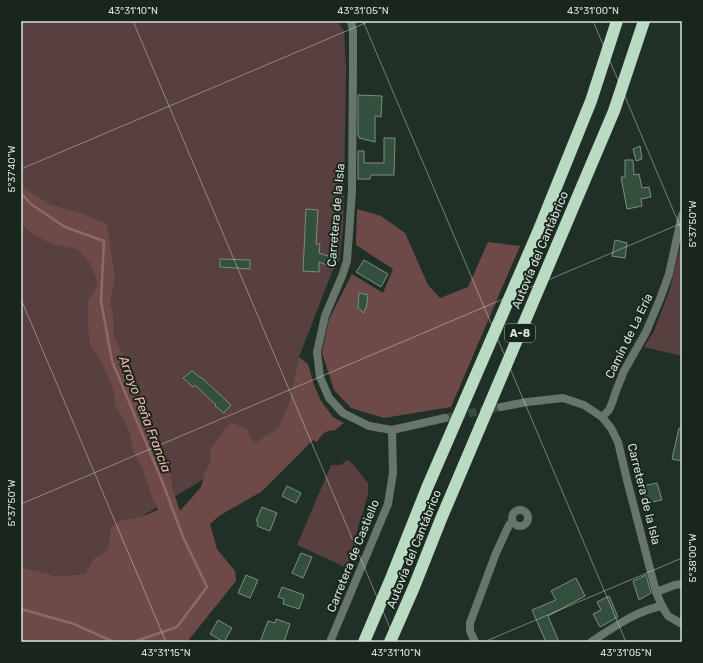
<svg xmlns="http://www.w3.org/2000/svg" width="703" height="663" font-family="Rubik,sans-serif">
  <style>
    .green { fill: #57403e }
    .forest { fill: #6d4a47 }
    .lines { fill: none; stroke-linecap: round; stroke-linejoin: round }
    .stream { stroke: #8e6865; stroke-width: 2.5 }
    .building { fill: #32503c; stroke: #7c8e81 }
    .street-tunnel { stroke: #3c4b41; stroke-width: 8; stroke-dasharray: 8 4; stroke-linecap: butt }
    .street { stroke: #68756b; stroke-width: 8 }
    .highway { stroke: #b9dbc3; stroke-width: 12 }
    .ticks { fill: none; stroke: #d8e2db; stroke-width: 1; stroke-opacity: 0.45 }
    .labels { text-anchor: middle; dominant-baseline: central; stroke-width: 4; stroke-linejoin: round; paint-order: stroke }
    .shield { fill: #18261c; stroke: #9eaaa2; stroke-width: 1 }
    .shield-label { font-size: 11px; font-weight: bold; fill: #d8e2db }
    .street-label { font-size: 12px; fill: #d8e2db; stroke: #18261c }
    .water-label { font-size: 13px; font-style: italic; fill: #f4b1ac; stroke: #18261c }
    .neatline { fill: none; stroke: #d8e2db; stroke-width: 1.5 }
    .ticks-label { font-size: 10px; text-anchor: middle; fill: #d8e2db }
  </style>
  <rect width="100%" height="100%" fill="#213026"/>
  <!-- green -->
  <g class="green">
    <polygon points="21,21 337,21 344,31 346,69 344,191 343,229 339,261 332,272 299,357 288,406 278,428 264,440 212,474 141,517 120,521 111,527 107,550 93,559 85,574 56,576 21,567"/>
    <polygon points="682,240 682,356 644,347 654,331 669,292"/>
    <polygon points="347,460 353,464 368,483 368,495 357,531 347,568 297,545 331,465 341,465"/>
  </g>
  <!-- forest -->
  <g class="forest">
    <polygon points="21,178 25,188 49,204 80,213 107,224 115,278 110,304 113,314 114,336 120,350 127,363 130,376 145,417 157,437 164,455 170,473 173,490 180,511 201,487 205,473 211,459 210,449 231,422 246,429 254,444 278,428 288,406 299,357 308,364 314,385 321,401 333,417 344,423 335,430 328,431 324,433 320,437 317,442 313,440 261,492 219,516 210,524 217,549 235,571 236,581 187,642 21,642 21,567 56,576 85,574 93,559 107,550 111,527 119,521 141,517 158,510 152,497 143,470 134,452 130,434 124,420 115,405 114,393 110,381 99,358 90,345 88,326 88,302 98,284 91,264 77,249 51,244 27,230 21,222"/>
    <polygon points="357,209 381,216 405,233 428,285 440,298 468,287 488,242 520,246 451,407 384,418 351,408 334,390 322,353 329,319 352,274 383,293 393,269 356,245"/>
  </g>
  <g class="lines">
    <!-- stream -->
    <g class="stream">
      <polyline points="21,193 31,204 65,227 104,241 101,301 112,361 164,486 183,537 207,587 177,627 133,642"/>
      <polyline points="21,609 74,624 114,642"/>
    </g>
  </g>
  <!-- building -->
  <g class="building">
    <polygon points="358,95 382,96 381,117 375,116 375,142 359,138 359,136 358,136"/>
    <polygon points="384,138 395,138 394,175 371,175 370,179 358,179 358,151 364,151 364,163 384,163"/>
    <polygon points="640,146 642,159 636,161 633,149"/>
    <polygon points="625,160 633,160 634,175 639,174 642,188 649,187 651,197 641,199 642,206 627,209 621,177 625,177"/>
    <polygon points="306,209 318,210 316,244 320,244 319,253 337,259 334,268 319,262 319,272 303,271"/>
    <polygon points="615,240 627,243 625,258 612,256"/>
    <polygon points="220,259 250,260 250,269 220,267"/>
    <polygon points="364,260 388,274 381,287 356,272"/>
    <polygon points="359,293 368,295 366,309 365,309 363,313 360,309 358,308"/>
    <polygon points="192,371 201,378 202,378 231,405 224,413 215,406 216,405 195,385 193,387 183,378"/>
    <polygon points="679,428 682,429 682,461 672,459"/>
    <polygon points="657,483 662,500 647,503 643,486"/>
    <polygon points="287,486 301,493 296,503 282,496"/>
    <polygon points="262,507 277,513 270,531 257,526 258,522 256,521"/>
    <polygon points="301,553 312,557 303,578 292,573"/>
    <polygon points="246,575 258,580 250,598 238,593"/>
    <polygon points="646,575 651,593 639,600 633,581"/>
    <polygon points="576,578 585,596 548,616 559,642 546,642 532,610 556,600 551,591"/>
    <polygon points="282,587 304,595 299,609 283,604 284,599 278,597"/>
    <polygon points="609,596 618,617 600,627 593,614 601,610 597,602"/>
    <polygon points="276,619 290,624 284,642 260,642 268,621 275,623"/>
    <polygon points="218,620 232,628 224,642 210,634"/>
  </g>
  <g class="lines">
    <!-- street-tunnel -->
    <polyline class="street-tunnel" points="445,418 501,407"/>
    <!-- street -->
    <g class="street">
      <polyline points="351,21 353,31 353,68 352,191 347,261 342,276 325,316 317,352 320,377 329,398 343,413 369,426 392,430 445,418"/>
      <polyline points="501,407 527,402 563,398 584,405 602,417 611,428 618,442 627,480 656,592 662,606 668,616 682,624"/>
      <polyline points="602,417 609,410 612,403 616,391 624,371 646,332 660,299 669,274 682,215"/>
      <circle cx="520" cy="518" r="8"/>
      <polyline points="656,592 675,585 682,584"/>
      <polyline points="330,642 388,504 393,473 392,430"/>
      <polyline points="475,642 470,631 470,623 496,553 509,525 512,522"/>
      <path d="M 591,642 C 613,628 635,611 662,606"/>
    </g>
    <!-- highway -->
    <g class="highway">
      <polyline points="364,642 392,576 427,488 538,232 591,101 617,21"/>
      <polyline points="390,642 414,587 441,519 614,111 644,21"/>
    </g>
  </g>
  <!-- ticks -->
  <path class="ticks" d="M 133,21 L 396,642M 363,21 L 626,642M 593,21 L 682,231M 21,169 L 370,21M 21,299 L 166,642M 21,504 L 682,223M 484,642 L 682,558"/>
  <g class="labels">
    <!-- shield labels -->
    <rect class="shield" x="505" y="324" width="30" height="18" rx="3"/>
    <g class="shield-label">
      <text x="520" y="333">A-8</text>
    </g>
    <!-- street labels -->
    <g class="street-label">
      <text transform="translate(336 215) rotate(-85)">Carretera de la Isla</text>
      <text transform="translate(540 250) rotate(-67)">Autovía del Cantábrico</text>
      <text transform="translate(629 336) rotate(-64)">Camín de La Ería</text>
      <text transform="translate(644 494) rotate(76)">Carretera de la Isla</text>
      <text transform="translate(414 549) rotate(-68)">Autovía del Cantábrico</text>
      <text transform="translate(353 556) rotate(-68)">Carretera de Castiello</text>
    </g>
    <!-- water labels -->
    <g class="water-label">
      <text transform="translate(145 414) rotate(69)">Arroyo Peña Francia</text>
    </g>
  </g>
  <!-- border -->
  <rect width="703" height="663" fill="none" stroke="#18261c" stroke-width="44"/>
  <rect x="22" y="22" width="659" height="619" class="neatline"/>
  <g class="ticks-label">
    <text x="133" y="14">43°31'10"N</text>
    <text x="363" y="14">43°31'05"N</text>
    <text x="593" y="14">43°31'00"N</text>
    <text transform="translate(11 169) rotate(-90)" y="4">5°37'40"W</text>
    <text transform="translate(692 224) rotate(-90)" y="4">5°37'50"W</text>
    <text transform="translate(11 503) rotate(-90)" y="4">5°37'50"W</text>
    <text transform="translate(692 558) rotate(-90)" y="4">5°38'00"W</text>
    <text x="166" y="656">43°31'15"N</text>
    <text x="396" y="656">43°31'10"N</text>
    <text x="626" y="656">43°31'05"N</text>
  </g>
</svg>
